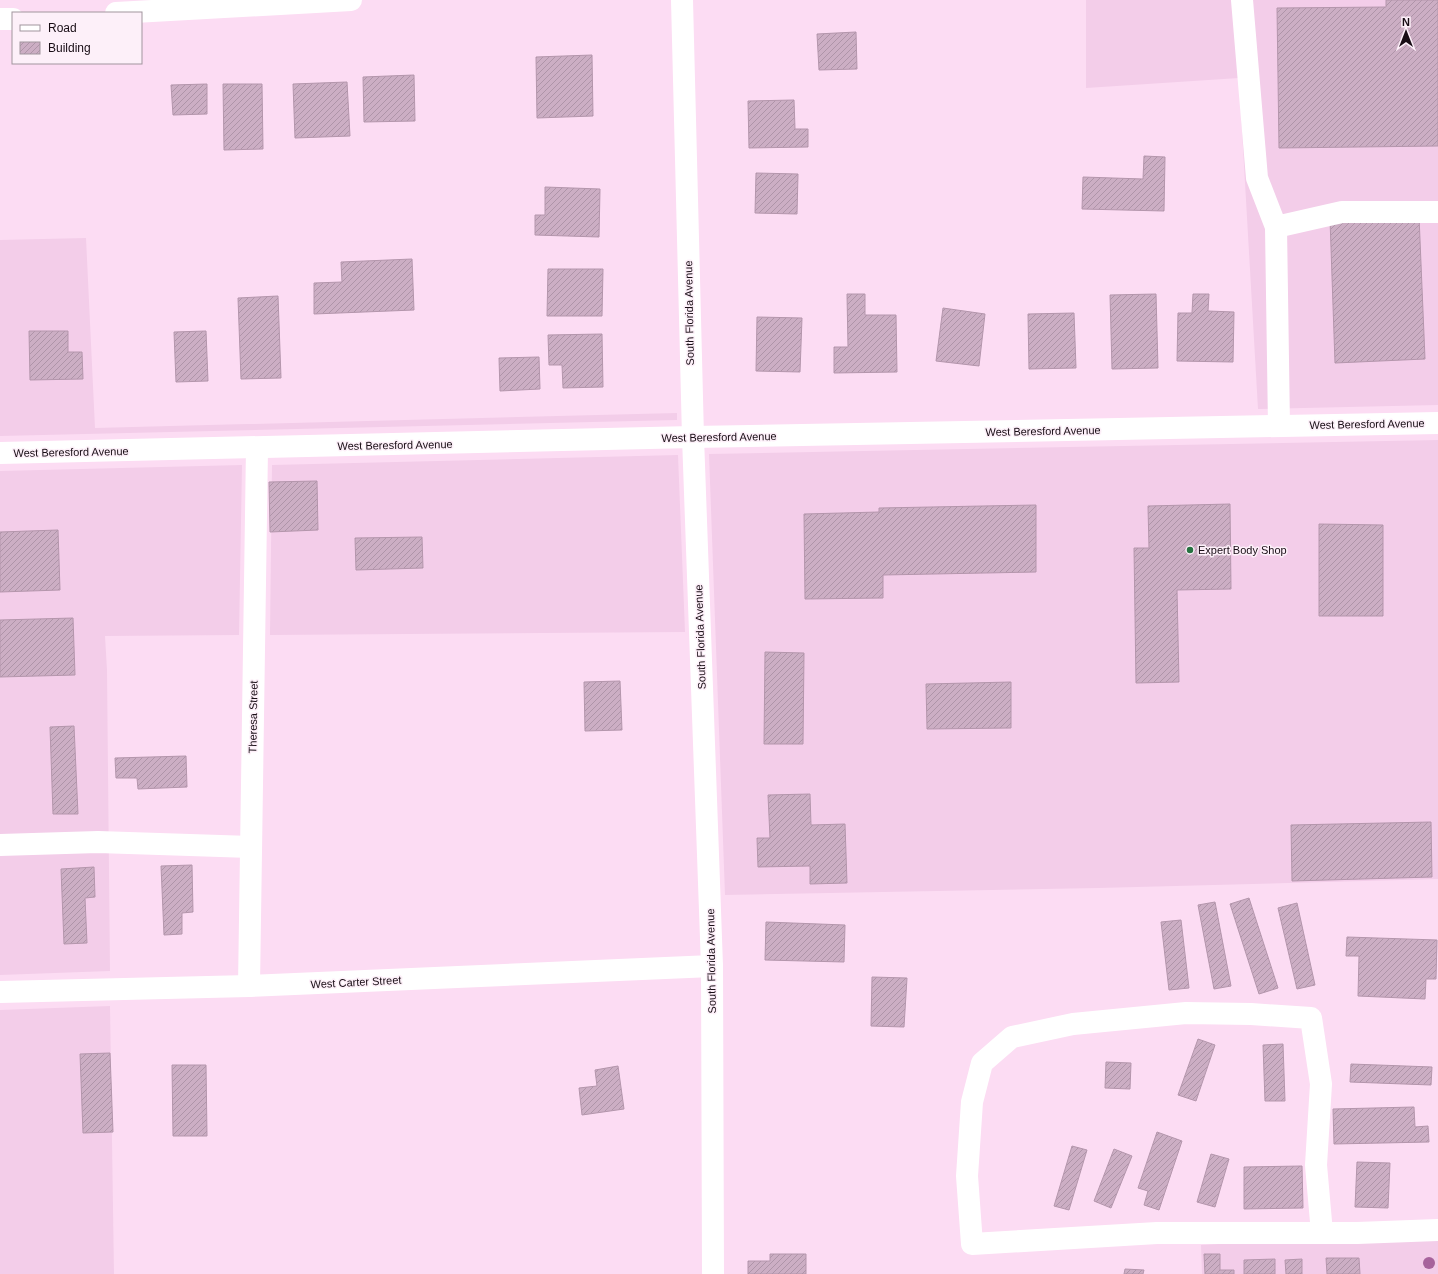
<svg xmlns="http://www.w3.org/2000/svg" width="1438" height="1274" font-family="Helvetica,sans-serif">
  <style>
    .built { fill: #f3cde9 }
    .building { fill: url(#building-hatch); stroke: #b496ac }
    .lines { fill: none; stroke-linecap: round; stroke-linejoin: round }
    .minor { stroke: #fff; stroke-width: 22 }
    .tree { fill: #a7639c }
    .poi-dot { fill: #267241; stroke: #fdf0f9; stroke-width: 1.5 }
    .labels { text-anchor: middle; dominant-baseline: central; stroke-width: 3; stroke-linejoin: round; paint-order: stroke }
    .street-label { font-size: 11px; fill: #180d15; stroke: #fdf0f9 }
    .poi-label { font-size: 11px; fill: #180d15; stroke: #fdf0f9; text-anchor: start }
  </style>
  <defs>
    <pattern id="building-hatch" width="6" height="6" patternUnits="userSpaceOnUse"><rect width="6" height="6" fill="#ccaec4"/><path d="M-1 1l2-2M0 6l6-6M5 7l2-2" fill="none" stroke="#ae94a8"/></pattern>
  </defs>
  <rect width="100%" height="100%" fill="#fcdcf3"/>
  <!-- built -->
  <g class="built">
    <polygon points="1086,0 1438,0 1438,405 1258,409 1239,78 1086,88"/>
    <polygon points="86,238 95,428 677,413 677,420 0,436 0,240"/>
    <polygon points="1438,440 1438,879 1098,888 725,895 709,454"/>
    <polygon points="678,455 685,632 270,635 272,465"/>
    <polygon points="242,465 239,635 105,636 107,670 110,971 0,975 0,471"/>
    <polygon points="110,1006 114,1274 0,1274 0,1010"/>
    <polygon points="1438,1232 1438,1274 1202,1274 1201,1245"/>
  </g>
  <!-- building -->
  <g class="building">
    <polygon points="1386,0 1438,0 1438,146 1279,148 1277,8 1386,7"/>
    <polygon points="856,32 857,69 819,70 817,34"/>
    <polygon points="592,55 593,116 537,118 536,57"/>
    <polygon points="414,75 415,121 364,122 363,77"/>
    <polygon points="347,82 350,136 295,138 293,84"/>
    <polygon points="207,84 207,114 173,115 171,85"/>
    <polygon points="223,84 262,84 263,149 224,150"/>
    <polygon points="794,100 795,129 808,129 808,147 749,148 748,101"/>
    <polygon points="1144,156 1165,157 1164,211 1082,209 1083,177 1143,179"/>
    <polygon points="756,173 798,174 797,214 755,213"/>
    <polygon points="545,187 600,189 599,237 535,235 535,215 545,215"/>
    <polygon points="1419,216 1425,359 1335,363 1330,219"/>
    <polygon points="412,259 414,310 314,314 314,283 342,282 341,262"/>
    <polygon points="548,269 603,269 602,316 547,316"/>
    <polygon points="847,294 865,294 865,315 896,315 897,372 834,373 834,347 848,347"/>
    <polygon points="1156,294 1158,368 1112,369 1110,295"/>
    <polygon points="1193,294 1209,294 1208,311 1234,312 1233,362 1177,361 1178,313 1192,313"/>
    <polygon points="278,296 281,378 241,379 238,298"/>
    <polygon points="943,308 985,314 979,366 936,361"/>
    <polygon points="1074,313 1076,368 1029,369 1028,314"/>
    <polygon points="757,317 802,318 800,372 756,371"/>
    <polygon points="29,331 68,331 68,352 82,352 83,379 30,380"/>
    <polygon points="206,331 208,381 176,382 174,332"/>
    <polygon points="602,334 603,387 563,388 562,365 549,365 548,335"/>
    <polygon points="539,357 540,389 500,391 499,358"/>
    <polygon points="317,481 318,530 270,532 269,482"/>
    <polygon points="1230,504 1231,589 1177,590 1179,682 1136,683 1134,548 1149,548 1148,506"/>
    <polygon points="1036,505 1036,572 883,575 883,598 805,599 804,514 879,512 879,508"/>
    <polygon points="1319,524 1383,525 1383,616 1319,616"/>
    <polygon points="58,530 60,590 0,592 0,532"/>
    <polygon points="422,537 423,568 356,570 355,538"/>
    <polygon points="73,618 75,675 0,677 0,620"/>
    <polygon points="765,652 804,653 803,744 764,744"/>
    <polygon points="620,681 622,730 585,731 584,682"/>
    <polygon points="1011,682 1011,728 927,729 926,684"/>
    <polygon points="74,726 78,814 53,814 50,727"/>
    <polygon points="186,756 187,787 138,789 137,778 116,778 115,758"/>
    <polygon points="810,794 811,825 845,824 847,883 810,884 810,866 758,867 757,838 770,838 768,795"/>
    <polygon points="1431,822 1432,877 1292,881 1291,825"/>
    <polygon points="192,865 193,912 182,913 182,934 164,935 161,866"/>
    <polygon points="94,867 95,897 85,898 87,943 64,944 61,869"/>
    <polygon points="1249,898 1278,988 1259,994 1230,904"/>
    <polygon points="1215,902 1231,986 1214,989 1198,905"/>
    <polygon points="1297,903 1315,985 1297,989 1278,908"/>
    <polygon points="1181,920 1189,988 1169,990 1161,922"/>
    <polygon points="766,922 845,925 844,962 765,960"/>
    <polygon points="1347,937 1437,940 1436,979 1426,979 1425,999 1358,996 1359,956 1346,956"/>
    <polygon points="872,977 907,978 904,1027 871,1026"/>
    <polygon points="1198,1039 1215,1045 1196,1101 1178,1095"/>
    <polygon points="1283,1044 1285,1101 1265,1101 1263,1045"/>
    <polygon points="110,1053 113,1132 83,1133 80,1054"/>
    <polygon points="1106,1062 1131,1063 1130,1089 1105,1088"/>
    <polygon points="1351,1064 1432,1067 1431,1085 1350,1082"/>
    <polygon points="172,1065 206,1065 207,1136 173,1136"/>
    <polygon points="618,1066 624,1109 582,1115 579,1088 597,1086 595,1070"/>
    <polygon points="1414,1107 1415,1127 1428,1126 1429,1142 1334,1144 1333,1109"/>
    <polygon points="1157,1132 1182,1141 1159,1210 1144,1205 1148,1191 1138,1188"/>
    <polygon points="1072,1146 1087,1150 1069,1210 1054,1206"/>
    <polygon points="1114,1149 1132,1156 1111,1208 1094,1201"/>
    <polygon points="1211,1154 1229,1159 1215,1207 1197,1202"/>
    <polygon points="1357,1162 1390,1163 1388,1208 1355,1207"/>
    <polygon points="1302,1166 1303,1208 1244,1209 1244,1167"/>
    <polygon points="770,1254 806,1254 806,1274 748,1274 748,1261 770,1261"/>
    <polygon points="1204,1254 1220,1254 1220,1270 1234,1270 1234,1274 1205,1274"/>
    <polygon points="1326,1258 1359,1258 1360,1274 1327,1274"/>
    <polygon points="1275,1259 1275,1274 1244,1274 1244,1260"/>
    <polygon points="1302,1259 1302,1274 1286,1274 1285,1260"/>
    <polygon points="1125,1269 1144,1270 1143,1274 1124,1274"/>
  </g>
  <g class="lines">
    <!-- minor -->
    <g class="minor">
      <polyline points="682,0 693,437 712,966 713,1274"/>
      <polyline points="1242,0 1257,178 1276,227 1342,212 1438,212"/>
      <polyline points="116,13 351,0"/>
      <polyline points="0,19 13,19"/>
      <polyline points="1276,227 1279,426"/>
      <polyline points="0,453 693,437 1438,423"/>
      <polyline points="0,845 98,842 251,847"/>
      <polyline points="249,986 257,448"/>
      <polyline points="0,992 249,986 712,966"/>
      <polyline points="1322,1233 1316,1165 1321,1084 1311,1018 1251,1014 1186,1013 1073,1024 1012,1037 982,1063 972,1102 967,1176 972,1244 1157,1233 1357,1233 1438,1230"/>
    </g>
  </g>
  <!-- trees -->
  <circle class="tree" cx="1429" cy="1263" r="6"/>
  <!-- markers -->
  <circle class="poi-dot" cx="1190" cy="550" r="4"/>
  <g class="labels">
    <!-- street labels -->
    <g class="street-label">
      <text transform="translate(689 313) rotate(-91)">South Florida Avenue</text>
      <text transform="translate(1367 424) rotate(-1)">West Beresford Avenue</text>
      <text transform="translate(1043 431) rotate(-1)">West Beresford Avenue</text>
      <text transform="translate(719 437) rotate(-1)">West Beresford Avenue</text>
      <text transform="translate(395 445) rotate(-1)">West Beresford Avenue</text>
      <text transform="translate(71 452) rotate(-1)">West Beresford Avenue</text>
      <text transform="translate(700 637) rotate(-92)">South Florida Avenue</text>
      <text transform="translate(253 717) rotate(-89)">Theresa Street</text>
      <text transform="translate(711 961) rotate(-91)">South Florida Avenue</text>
      <text transform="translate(356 982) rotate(-3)">West Carter Street</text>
    </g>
    <!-- poi labels -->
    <g class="poi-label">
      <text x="1198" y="550">Expert Body Shop</text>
    </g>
  </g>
  <!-- legend -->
  <rect x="12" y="12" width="130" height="52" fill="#fdf0f9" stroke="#a1959e"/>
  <rect x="20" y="25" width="20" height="6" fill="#ffffff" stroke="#a1959e"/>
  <text x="48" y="32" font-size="12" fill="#180d15">Road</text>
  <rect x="20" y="42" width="20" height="12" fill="url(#building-hatch)" stroke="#a1959e"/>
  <text x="48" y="52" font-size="12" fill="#180d15">Building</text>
  <!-- north arrow -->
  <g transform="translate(1406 32)" stroke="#fdf0f9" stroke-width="3" paint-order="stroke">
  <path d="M0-3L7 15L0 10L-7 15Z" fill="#180d15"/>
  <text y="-6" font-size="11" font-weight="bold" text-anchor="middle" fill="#180d15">N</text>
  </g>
</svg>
